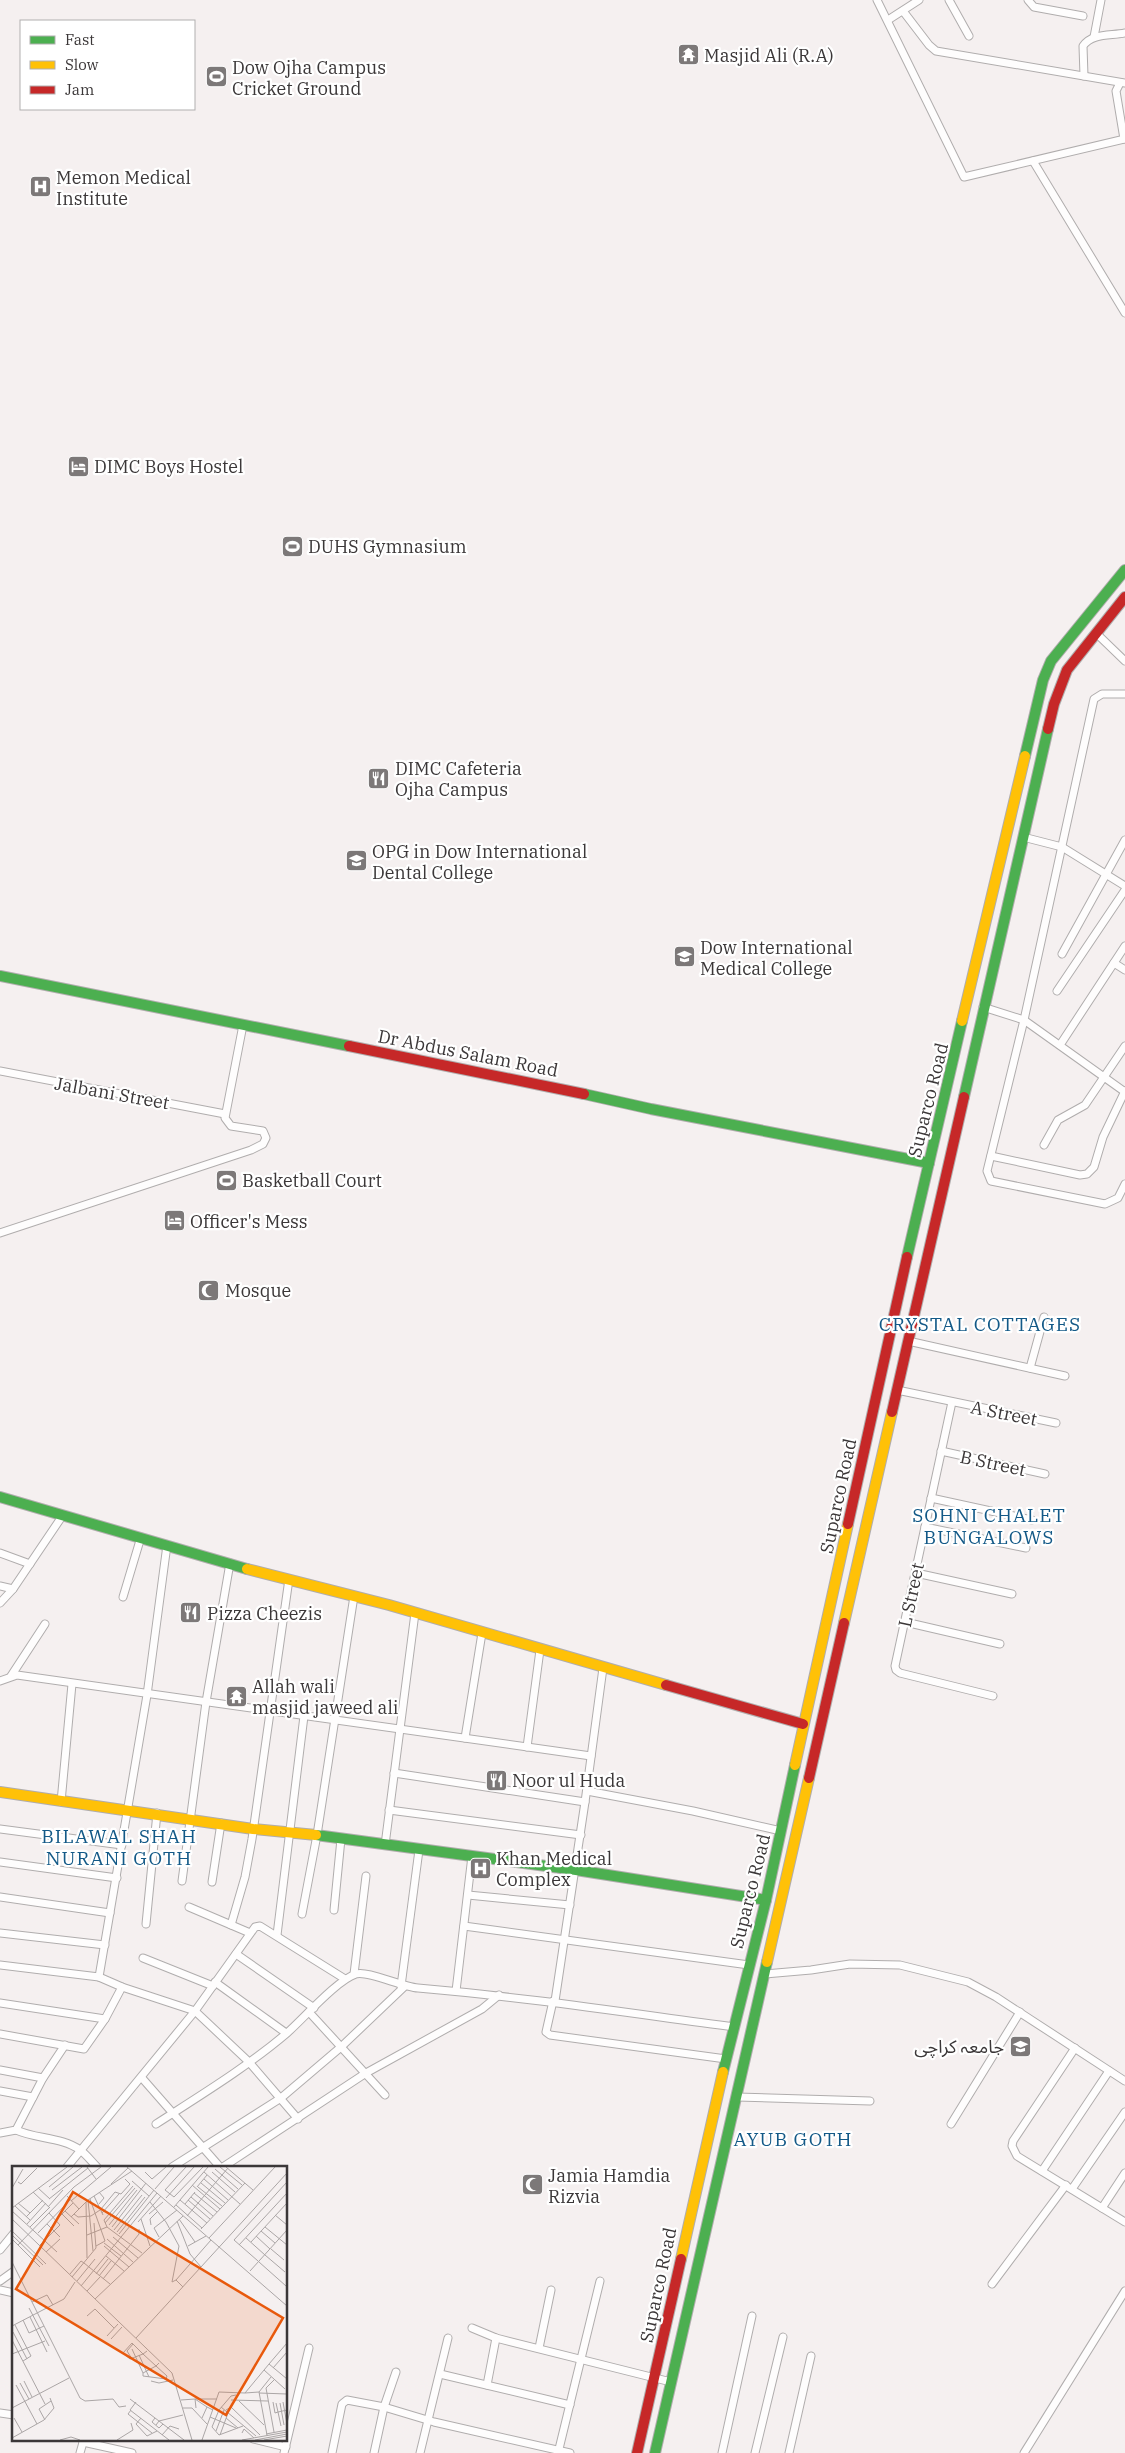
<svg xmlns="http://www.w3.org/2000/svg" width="1125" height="2453" font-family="'IBM Plex Serif','Noto Sans Arabic',serif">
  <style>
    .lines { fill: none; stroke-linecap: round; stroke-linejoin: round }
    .street-casing { stroke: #b0adad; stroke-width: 9 }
    .fast-casing { stroke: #b0adad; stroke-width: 12 }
    .slow-casing { stroke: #b0adad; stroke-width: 12 }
    .jam-casing { stroke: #b0adad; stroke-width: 12 }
    .street { stroke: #fefdfd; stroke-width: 7 }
    .fast { stroke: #4caf50; stroke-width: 10 }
    .slow { stroke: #ffc107; stroke-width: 10 }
    .jam { stroke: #c62828; stroke-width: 10 }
    .labels { text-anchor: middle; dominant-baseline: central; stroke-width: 4.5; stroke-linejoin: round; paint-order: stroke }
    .poi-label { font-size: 18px; fill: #3b3738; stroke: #fff; text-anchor: start }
    .street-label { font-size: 18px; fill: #3b3738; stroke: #fff }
    .neighbourhood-label { font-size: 19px; letter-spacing: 1px; fill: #135987; stroke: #fff }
    .inset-road { fill: none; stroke: #aba6a6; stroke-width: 1 }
    .view { fill: #e8590c; fill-opacity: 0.15; stroke: #e8590c; stroke-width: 2.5 }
    .inset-edge { fill: none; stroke: #3b3738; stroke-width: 2.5 }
  </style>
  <rect width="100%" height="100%" fill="#f5f0f0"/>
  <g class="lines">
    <defs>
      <g id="street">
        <polyline points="877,0 964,177 1125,139"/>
        <polyline points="949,0 969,36"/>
        <polyline points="1028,0 1034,7 1083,16"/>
        <polyline points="903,11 929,45 936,51 1125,83"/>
        <polyline points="888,20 919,0"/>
        <polyline points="1094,37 1101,0"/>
        <path d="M 1084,76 L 1083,46 C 1092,33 1110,36 1125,33"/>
        <polyline points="1120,83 1116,91 1124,139"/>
        <polyline points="1033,161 1125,313"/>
        <polyline points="1096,633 1125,661"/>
        <polyline points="1125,694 1102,694 1094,699 1024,1020 987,1171 991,1181 1105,1204 1118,1198 1125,1184"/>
        <polyline points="1023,837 1062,847 1125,886"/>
        <polyline points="1062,954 1125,840"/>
        <polyline points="1114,963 1125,970"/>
        <polyline points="1057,991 1125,890"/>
        <polyline points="983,1007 1024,1020 1125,1092"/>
        <polyline points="1060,1045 1125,946"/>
        <polyline points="0,1071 225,1114"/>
        <polyline points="1044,1145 1058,1120 1085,1105 1125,1046"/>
        <polyline points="991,1156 1080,1175 1087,1174 1094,1167 1103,1137 1125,1091"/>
        <polyline points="0,1233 251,1150 263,1144 266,1138 263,1131 231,1126 225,1118 243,1025"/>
        <polyline points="908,1341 1065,1376"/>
        <polyline points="1030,1368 1044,1317"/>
        <polyline points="897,1390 1056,1423"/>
        <polyline points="952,1402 895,1666 896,1670 900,1673 993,1696"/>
        <polyline points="941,1451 1045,1474"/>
        <polyline points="931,1498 1032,1520"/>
        <polyline points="925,1527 1026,1548"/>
        <polyline points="0,1553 30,1564"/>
        <polyline points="916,1573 1012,1594"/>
        <polyline points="0,1586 13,1589"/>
        <polyline points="123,1597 141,1537"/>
        <polyline points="0,1603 13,1589 63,1515"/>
        <polyline points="905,1622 1000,1644"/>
        <polyline points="11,1676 45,1624"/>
        <polyline points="0,1681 17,1675 591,1756"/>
        <polyline points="465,1738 482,1633"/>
        <polyline points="527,1747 540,1650"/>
        <polyline points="394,1773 585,1802"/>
        <polyline points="587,1791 693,1811 781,1831"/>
        <polyline points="61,1802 72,1684"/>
        <polyline points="389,1810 581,1835"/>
        <polyline points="0,1829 122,1845"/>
        <polyline points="385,1845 415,1613"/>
        <polyline points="0,1862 117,1878"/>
        <polyline points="182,1881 206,1702 230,1563"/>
        <polyline points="212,1882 221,1823"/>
        <polyline points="468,1895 570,1905"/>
        <polyline points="0,1897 110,1913"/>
        <polyline points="189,1907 250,1933"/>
        <polyline points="334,1910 341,1839"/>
        <polyline points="302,1914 317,1835 354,1596"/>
        <polyline points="146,1924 157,1813"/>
        <polyline points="231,1925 245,1877 252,1839 289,1579"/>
        <polyline points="464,1926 749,1965"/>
        <polyline points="0,1933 105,1945"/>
        <polyline points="277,1935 304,1716"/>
        <polyline points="236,1954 314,2008"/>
        <polyline points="143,1958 213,1986"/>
        <polyline points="0,1965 99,1977"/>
        <polyline points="354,1974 366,1876"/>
        <polyline points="765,1974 811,1970 850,1964 900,1965 968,1982 996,1997 1125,2081"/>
        <polyline points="215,1982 286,2033"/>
        <polyline points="401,1986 419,1850"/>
        <polyline points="122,1987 99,1977 147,1695 167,1545"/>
        <polyline points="456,1991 472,1856"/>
        <polyline points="553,2001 546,2032 550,2035 726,2059"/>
        <polyline points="555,2001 585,1802 603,1668"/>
        <polyline points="0,2003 105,2019"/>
        <polyline points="309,2012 385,2095"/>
        <polyline points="0,2034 84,2049 105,2019 122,1987 195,2011 249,2062 298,2119"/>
        <polyline points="1075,2048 1013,2141 1012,2146 1017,2156 1125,2222"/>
        <polyline points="0,2070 43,2078 65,2045"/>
        <polyline points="142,2078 220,2167"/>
        <polyline points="0,2091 33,2097"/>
        <polyline points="737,2097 870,2101"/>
        <path d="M 156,2124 C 201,2095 247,2067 287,2033 C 304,2018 337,1980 356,1974 C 367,1970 402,1987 418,1988 C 524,1997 628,2013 734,2027"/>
        <polyline points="951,2124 1020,2012"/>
        <path d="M 16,2130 C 36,2139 62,2137 80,2150 C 86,2154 91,2161 97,2167"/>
        <polyline points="0,2133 16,2130 43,2078"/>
        <polyline points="67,2167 195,2011 255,1927 260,1926 345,1979"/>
        <polyline points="172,2167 281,2098 341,2047 404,1987"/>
        <polyline points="223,2167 366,2073 482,2009 499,1995"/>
        <polyline points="1042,2171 1109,2071"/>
        <polyline points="1072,2189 1125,2112"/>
        <polyline points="1102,2208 1125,2173"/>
        <polyline points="0,2250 14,2233"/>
        <polyline points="0,2281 14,2271"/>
        <polyline points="992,2284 1066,2185"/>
        <polyline points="0,2290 14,2293"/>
        <polyline points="472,2328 496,2338 671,2382"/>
        <polyline points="539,2348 551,2290"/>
        <polyline points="440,2374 570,2405"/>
        <polyline points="487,2385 496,2338"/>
        <polyline points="0,2413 14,2415"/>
        <polyline points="253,2439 286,2447"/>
        <polyline points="83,2442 132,2453"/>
        <polyline points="80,2453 84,2439"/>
        <polyline points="284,2453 309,2348"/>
        <polyline points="332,2453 342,2404 347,2400 384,2407 434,2422 570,2453"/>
        <polyline points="374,2453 384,2407 396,2372"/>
        <polyline points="420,2453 448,2338"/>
        <polyline points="558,2453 600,2281"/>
        <polyline points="722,2453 752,2316"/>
        <polyline points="755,2453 783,2337"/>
        <polyline points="789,2453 811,2356"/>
        <polyline points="1024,2453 1125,2291"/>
      </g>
      <g id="fast">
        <polyline points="1025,756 1043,680 1051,661 1125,570"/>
        <polyline points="0,976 349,1046"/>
        <polyline points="584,1094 651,1109 929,1163"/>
        <polyline points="964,1097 1048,729"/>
        <polyline points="907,1257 962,1021"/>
        <polyline points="0,1497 247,1569"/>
        <polyline points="316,1835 576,1870 766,1900"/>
        <polyline points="723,2072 766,1900 795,1765"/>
        <polyline points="655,2453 767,1962"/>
      </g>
      <g id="slow">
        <polyline points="962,1021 1025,756"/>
        <polyline points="247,1569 389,1605 666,1685"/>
        <polyline points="844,1623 892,1412"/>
        <polyline points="795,1765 848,1524"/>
        <polyline points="0,1792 253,1829 316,1835"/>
        <polyline points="767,1962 809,1778"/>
        <polyline points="681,2259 723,2072"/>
      </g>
      <g id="jam">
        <polyline points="1048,729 1054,704 1067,670 1125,597"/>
        <polyline points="349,1046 584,1094"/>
        <polyline points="892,1412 964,1097"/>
        <polyline points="848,1524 907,1257"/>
        <polyline points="666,1685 803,1724"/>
        <polyline points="809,1778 844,1623"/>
        <polyline points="637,2453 681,2259"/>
      </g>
    </defs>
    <!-- street casing -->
    <use href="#street" class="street-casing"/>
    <!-- fast casing -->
    <use href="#fast" class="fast-casing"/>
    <!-- slow casing -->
    <use href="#slow" class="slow-casing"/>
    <!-- jam casing -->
    <use href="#jam" class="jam-casing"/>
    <!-- street -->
    <use href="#street" class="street"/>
    <!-- fast -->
    <use href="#fast" class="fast"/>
    <!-- slow -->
    <use href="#slow" class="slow"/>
    <!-- jam -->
    <use href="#jam" class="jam"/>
  </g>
  <!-- icons -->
  <defs>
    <symbol id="temple-square" viewBox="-11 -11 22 22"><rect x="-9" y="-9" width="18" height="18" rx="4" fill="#7c7878" stroke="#fff"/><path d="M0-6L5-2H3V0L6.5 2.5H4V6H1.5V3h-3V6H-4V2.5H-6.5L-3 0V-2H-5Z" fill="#fff"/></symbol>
    <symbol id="stadium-square" viewBox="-11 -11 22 22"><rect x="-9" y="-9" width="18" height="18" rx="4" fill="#7c7878" stroke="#fff"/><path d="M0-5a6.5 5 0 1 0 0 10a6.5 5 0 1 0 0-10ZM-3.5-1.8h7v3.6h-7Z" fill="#fff"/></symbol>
    <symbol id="hospital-square" viewBox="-11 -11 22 22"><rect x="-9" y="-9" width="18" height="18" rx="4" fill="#7c7878" stroke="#fff"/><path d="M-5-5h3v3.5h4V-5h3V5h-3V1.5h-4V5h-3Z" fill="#fff"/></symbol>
    <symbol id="hotel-square" viewBox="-11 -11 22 22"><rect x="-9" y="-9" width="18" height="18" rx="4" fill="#7c7878" stroke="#fff"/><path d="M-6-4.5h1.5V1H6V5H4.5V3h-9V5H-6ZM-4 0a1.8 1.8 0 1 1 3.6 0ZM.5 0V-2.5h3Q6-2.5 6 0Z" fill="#fff"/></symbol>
    <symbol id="restaurant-square" viewBox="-11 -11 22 22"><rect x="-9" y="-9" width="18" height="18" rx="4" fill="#7c7878" stroke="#fff"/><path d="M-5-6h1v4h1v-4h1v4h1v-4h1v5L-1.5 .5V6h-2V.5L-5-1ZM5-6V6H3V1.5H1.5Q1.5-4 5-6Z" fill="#fff"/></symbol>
    <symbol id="university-square" viewBox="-11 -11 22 22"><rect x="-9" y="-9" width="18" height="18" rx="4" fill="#7c7878" stroke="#fff"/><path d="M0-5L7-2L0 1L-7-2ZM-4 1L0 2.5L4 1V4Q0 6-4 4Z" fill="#fff"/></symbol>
    <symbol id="mosque-square" viewBox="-11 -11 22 22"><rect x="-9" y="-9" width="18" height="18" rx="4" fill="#7c7878" stroke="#fff"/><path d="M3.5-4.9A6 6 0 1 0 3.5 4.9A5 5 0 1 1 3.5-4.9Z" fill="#fff"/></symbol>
  </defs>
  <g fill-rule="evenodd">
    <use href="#temple-square" x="676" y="42" width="25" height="25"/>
    <use href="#stadium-square" x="204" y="64" width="25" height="25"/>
    <use href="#hospital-square" x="28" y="174" width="25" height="25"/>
    <use href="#hotel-square" x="66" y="454" width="25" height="25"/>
    <use href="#stadium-square" x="280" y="534" width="25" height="25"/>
    <use href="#restaurant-square" x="366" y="766" width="25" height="25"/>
    <use href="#university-square" x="344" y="848" width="25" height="25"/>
    <use href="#university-square" x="672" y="944" width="25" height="25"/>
    <use href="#stadium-square" x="214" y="1168" width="25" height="25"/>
    <use href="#hotel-square" x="162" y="1208" width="25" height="25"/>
    <use href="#mosque-square" x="196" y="1278" width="25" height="25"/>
    <use href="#restaurant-square" x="178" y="1600" width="25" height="25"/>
    <use href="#temple-square" x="224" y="1684" width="25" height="25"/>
    <use href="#restaurant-square" x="484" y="1768" width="25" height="25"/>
    <use href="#hospital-square" x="468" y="1856" width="25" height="25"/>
    <use href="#university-square" x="1008" y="2034" width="25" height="25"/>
    <use href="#mosque-square" x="520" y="2172" width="25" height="25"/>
  </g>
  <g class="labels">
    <!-- poi labels -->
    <g class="poi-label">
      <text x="704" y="55">Masjid Ali (R.A)</text>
      <text x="232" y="67">Dow Ojha Campus<tspan x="232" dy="21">Cricket Ground</tspan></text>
      <text x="56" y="177">Memon Medical<tspan x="56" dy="21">Institute</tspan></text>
      <text x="94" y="466">DIMC Boys Hostel</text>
      <text x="308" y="546">DUHS Gymnasium</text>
      <text x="395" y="768">DIMC Cafeteria<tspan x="395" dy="21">Ojha Campus</tspan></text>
      <text x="372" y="851">OPG in Dow International<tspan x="372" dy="21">Dental College</tspan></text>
      <text x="700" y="947">Dow International<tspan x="700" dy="21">Medical College</tspan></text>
      <text x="242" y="1180">Basketball Court</text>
      <text x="190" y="1221">Officer's Mess</text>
      <text x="225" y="1290">Mosque</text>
      <text x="207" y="1613">Pizza Cheezis</text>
      <text x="252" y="1686">Allah wali<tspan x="252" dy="21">masjid jaweed ali</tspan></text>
      <text x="512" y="1780">Noor ul Huda</text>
      <text x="496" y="1858">Khan Medical<tspan x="496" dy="21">Complex</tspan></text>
      <text x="1004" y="2046" text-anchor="end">جامعہ کراچی</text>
      <text x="548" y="2175">Jamia Hamdia<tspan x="548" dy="21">Rizvia</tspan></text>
    </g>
    <!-- street labels -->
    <g class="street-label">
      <text transform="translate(468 1053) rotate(11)">Dr Abdus Salam Road</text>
      <text transform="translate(112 1093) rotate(10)">Jalbani Street</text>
      <text transform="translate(928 1100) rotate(-76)">Suparco Road</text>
      <text transform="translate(1004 1413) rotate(11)">A Street</text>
      <text transform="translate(993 1463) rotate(12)">B Street</text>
      <text transform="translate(838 1496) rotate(-78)">Suparco Road</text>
      <text transform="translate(911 1595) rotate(-78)">L Street</text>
      <text transform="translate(750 1891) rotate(-76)">Suparco Road</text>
      <text transform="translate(658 2285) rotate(-78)">Suparco Road</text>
    </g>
    <!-- neighbourhood labels -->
    <g class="neighbourhood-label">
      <text x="980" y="1324">CRYSTAL COTTAGES</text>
      <text x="989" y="1515">SOHNI CHALET<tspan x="989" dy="22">BUNGALOWS</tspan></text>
      <text x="119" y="1836">BILAWAL SHAH<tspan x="119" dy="22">NURANI GOTH</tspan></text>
      <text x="793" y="2139">AYUB GOTH</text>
    </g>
  </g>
  <!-- overview -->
  <g transform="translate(12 2166)">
    <rect width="275" height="275" fill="#f5f0f0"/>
    <path class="inset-road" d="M 75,1 L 84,13M 115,1 L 275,140M 174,1 L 153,24 L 162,31 L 191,1M 208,1 L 230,19M 214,1 L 241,24M 203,3 L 226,23M 133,6 L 140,13 L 154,1M 192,6 L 228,38M 200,6 L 223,26M 192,13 L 216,34M 120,15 L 137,30M 6,16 L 9,18 L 25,2M 189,17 L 213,37M 99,18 L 116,2M 180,19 L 208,43M 37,21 L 61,1M 185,21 L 195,9M 186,21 L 210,40M 0,22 L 11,3M 26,22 L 38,33M 143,23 L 162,1M 40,24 L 70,1M 21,26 L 38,42M 182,27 L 205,46M 55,30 L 67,43M 82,30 L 91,49M 179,31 L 201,50M 154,32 L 182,1M 37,33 L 76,2M 78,33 L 93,75 L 84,80M 76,34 L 81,85M 168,34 L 195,57M 176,34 L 198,53M 59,35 L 99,1M 74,36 L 75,92M 138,36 L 154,56 L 167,80 L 160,116 L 164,114 L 171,121M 6,37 L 18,47M 87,38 L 92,32 L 87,26M 173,38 L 183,26M 164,39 L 190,62M 3,40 L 18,54M 36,41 L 51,24M 162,41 L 196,1M 0,42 L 55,1M 89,43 L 103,26 L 109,28 L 118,18 L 113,13M 0,45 L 45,86M 53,45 L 67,58M 90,47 L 107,28M 50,48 L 62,60M 62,48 L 66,51 L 79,50 L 88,44M 137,48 L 151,36M 263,49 L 275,59M 175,50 L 216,2M 14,51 L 31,34M 47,51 L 61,37M 59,51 L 76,34 L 120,5M 0,53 L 160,207 L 180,274M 129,53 L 138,80M 167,53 L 183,76M 165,55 L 178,88 L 189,101M 126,56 L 149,30M 93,57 L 123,22M 15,58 L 34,37M 35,58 L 48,71M 97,59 L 125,24M 139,59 L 138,53 L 146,45M 18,61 L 38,41M 95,61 L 130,87M 100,61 L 134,17M 253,61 L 275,79M 189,63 L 233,17M 102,64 L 130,29M 0,65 L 34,98M 249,65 L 263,77M 105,66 L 133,31M 26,67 L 58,34M 107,68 L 142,24M 0,69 L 31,99M 75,69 L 95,61 L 92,54 L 121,20M 244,70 L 258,83M 101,71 L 126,92M 147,71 L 142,62 L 165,44M 197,72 L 263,1M 234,72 L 253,89M 0,73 L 28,101M 95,73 L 121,96M 239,76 L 275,37M 92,77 L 109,90M 6,79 L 62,21 L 89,1M 227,79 L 275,27M 27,80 L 48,59 L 37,47M 92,80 L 117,101M 176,80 L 194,70M 259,83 L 272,94M 34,86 L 48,73M 253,89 L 273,106M 94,90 L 112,105M 246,95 L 222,74 L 275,16M 0,96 L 68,232 L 73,235 L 101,233 L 107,241 L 114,240M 247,96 L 274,120M 72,97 L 98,118M 238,105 L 275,64M 58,108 L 69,95 L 72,97M 84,108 L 96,93M 87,110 L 99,95M 60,111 L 84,82 L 82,57M 91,113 L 127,68 L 127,63M 164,114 L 199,74M 65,115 L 83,93M 69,120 L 145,27M 75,125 L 88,111M 83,133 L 171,50M 20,136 L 35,129 L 41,139M 17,142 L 37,180M 75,150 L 83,143 L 102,162M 18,151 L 35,186M 11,154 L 17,167 L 32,160M 3,159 L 19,190 L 11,195M 0,160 L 52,133 L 63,116M 1,166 L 15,193M 95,170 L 106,158M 124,172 L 275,7M 99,173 L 110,161M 0,174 L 33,238M 275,177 L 257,198 L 275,213M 120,183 L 131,207M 135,185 L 131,188 L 118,193 L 111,187 L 120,177 L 131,188 L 144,200 L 155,210 L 154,213 L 131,210 L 131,207 L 144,200 L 147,197M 0,188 L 33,175M 127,189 L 137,211M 120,193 L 115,185 L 121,178M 261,202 L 275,186M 252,204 L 273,223M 262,214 L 254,222 L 262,266M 12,215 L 20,231M 139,215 L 147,217 L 161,214M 8,217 L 17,233M 4,219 L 25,258M 247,226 L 259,211M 233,227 L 247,226 L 255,269M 247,227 L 275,228M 224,229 L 219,230 L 207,244 L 200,261 L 207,269 L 231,260M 118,233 L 172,274M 169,234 L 183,233 L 195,241M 219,234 L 256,235M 227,235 L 252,259M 124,236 L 118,244 L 157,274M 261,236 L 263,247 L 266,246 L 264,237M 271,236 L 275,258M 268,237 L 272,259M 209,241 L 244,270M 0,242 L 57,212M 171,242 L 180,242 L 195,258M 184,242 L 183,233 L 205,233M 119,244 L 116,248 L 140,267M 214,244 L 219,241 L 248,269M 198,251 L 224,262M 2,252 L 10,266M 129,252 L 124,258 L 135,270 L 145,265M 143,252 L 140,256 L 147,262 L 151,258M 190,252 L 195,241 L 201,244M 214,252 L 226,262M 33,254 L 27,243 L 39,235M 144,259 L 147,255 L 171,249M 269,260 L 266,246 L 275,244M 204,265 L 212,244M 230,267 L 232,263 L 242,272M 254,268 L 275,264M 150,269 L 158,260 L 167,263M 208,269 L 216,247M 0,272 L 32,254 L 42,242 L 38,232M 48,274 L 59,271 L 68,274M 105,274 L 121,264 L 119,257M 190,274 L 207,226 L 233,227 L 257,198M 230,274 L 275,266M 243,274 L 275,268M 252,274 L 275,270"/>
    <path class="view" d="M 61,26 L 271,152 L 214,249 L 4,123 Z"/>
    <rect width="275" height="275" class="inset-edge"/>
  </g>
  <!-- legend -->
  <rect x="20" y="20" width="175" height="90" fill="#ffffff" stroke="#b1afaf"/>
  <rect x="30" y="36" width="25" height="8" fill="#4caf50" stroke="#b1afaf"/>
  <text x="65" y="45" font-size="15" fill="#3b3738">Fast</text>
  <rect x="30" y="61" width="25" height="8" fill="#ffc107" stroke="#b1afaf"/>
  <text x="65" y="70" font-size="15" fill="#3b3738">Slow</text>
  <rect x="30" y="86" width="25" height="8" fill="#c62828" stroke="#b1afaf"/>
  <text x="65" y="95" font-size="15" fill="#3b3738">Jam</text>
</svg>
